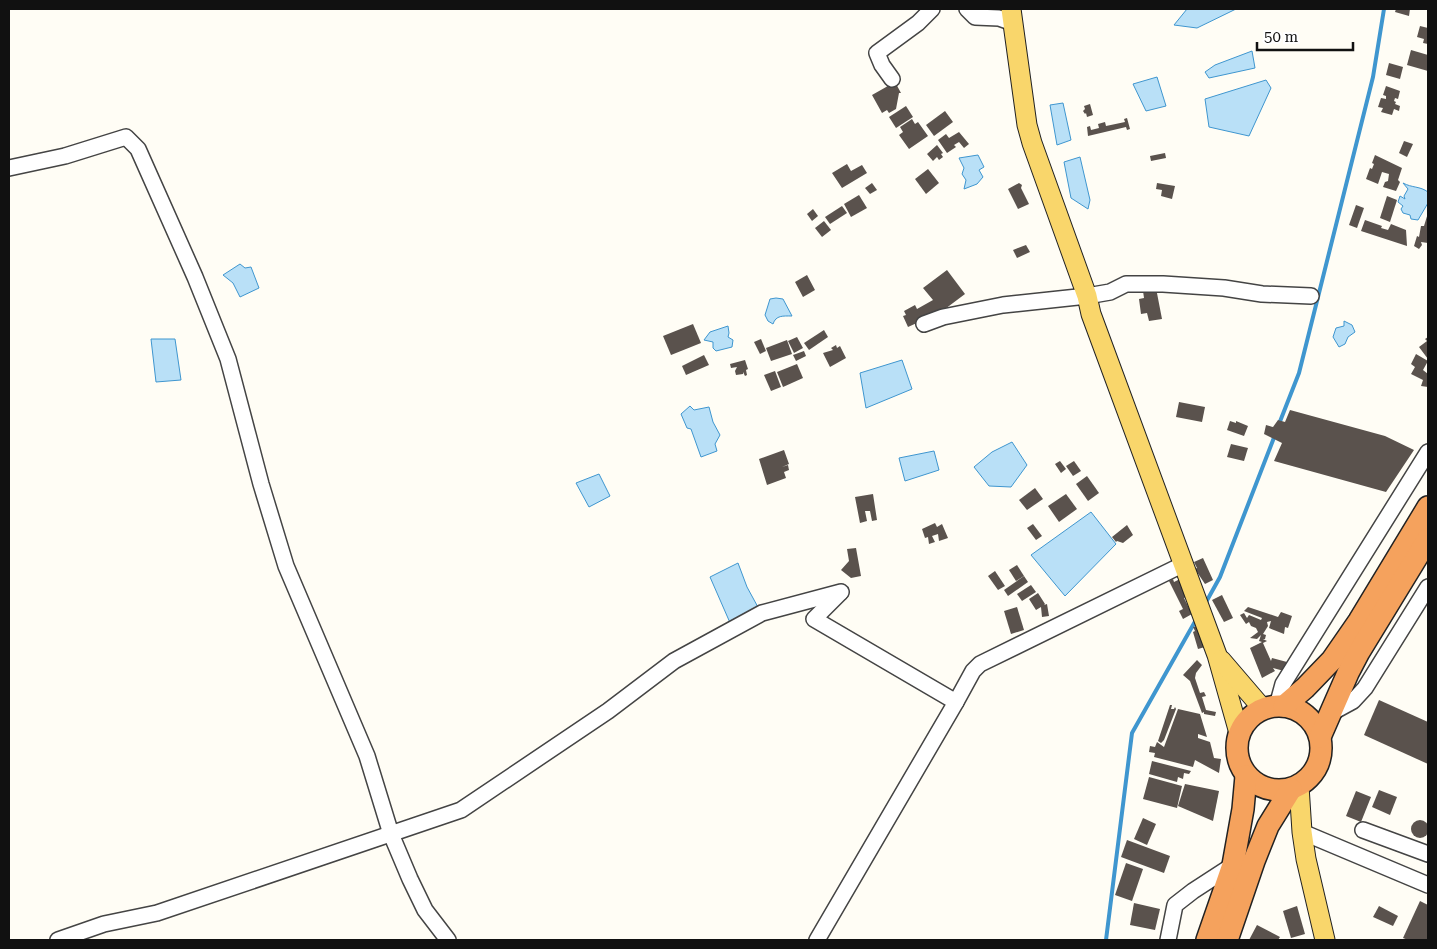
<svg xmlns="http://www.w3.org/2000/svg" width="1437" height="949" font-family="'Roboto Serif',serif">
  <style>
    .water { fill: #b9e0f7; stroke: #3f96cf }
    .lines { fill: none; stroke-linecap: round; stroke-linejoin: round }
    .stream { stroke: #3f96cf; stroke-width: 4 }
    .building { fill: #5a524d }
    .minor-casing { stroke: #444; stroke-width: 18 }
    .major-casing { stroke: #222; stroke-width: 21 }
    .highway-casing { stroke: #222; stroke-width: 24 }
    .minor { stroke: #fff; stroke-width: 15 }
    .major { stroke: #f9d66b; stroke-width: 19 }
    .highway { stroke: #f5a25d; stroke-width: 21 }
  </style>
  <rect width="100%" height="100%" fill="#fffdf5"/>
  <!-- water -->
  <g class="water">
    <polygon points="1187,9 1236,9 1197,28 1174,25"/>
    <polygon points="1252,51 1255,68 1209,78 1205,72 1215,65"/>
    <polygon points="1157,77 1166,106 1146,111 1133,84"/>
    <polygon points="1266,80 1271,88 1249,136 1209,127 1205,99"/>
    <polygon points="1063,103 1071,140 1057,145 1050,105"/>
    <polygon points="978,155 984,167 979,170 983,177 977,184 964,189 966,180 962,174 964,168 959,158"/>
    <polygon points="1080,157 1090,200 1088,209 1071,198 1064,162"/>
    <path d="M 1403,183 C 1412,188 1420,186 1428,192 L 1428,203 L 1418,220 L 1411,219 L 1410,215 L 1403,213 L 1401,209 L 1403,206 L 1398,202 L 1400,196 L 1405,199 L 1404,196 L 1408,189 Z"/>
    <polygon points="240,264 245,268 251,267 259,288 240,297 233,283 223,275"/>
    <path d="M 776,298 L 783,299 L 792,316 C 783,316 776,315 773,324 L 768,321 L 765,315 L 770,299 Z"/>
    <polygon points="1344,321 1352,325 1355,332 1348,337 1345,344 1339,347 1333,337 1336,328 1344,326"/>
    <polygon points="728,326 729,333 728,337 733,340 732,347 716,351 713,348 713,342 704,340 710,332"/>
    <polygon points="151,339 175,339 181,380 156,382"/>
    <polygon points="902,360 912,389 866,408 860,373"/>
    <polygon points="690,406 694,410 709,407 713,422 720,435 715,444 717,451 701,457 691,429 687,428 681,414"/>
    <polygon points="1012,442 1027,465 1011,487 989,486 974,467 992,452"/>
    <polygon points="934,451 939,470 905,481 899,458"/>
    <polygon points="599,474 610,496 589,507 576,483"/>
    <polygon points="1091,512 1116,544 1065,596 1031,555"/>
    <polygon points="738,563 747,587 759,609 731,625 710,577"/>
  </g>
  <g class="lines">
    <!-- stream -->
    <g class="stream">
      <polyline points="1279,424 1299,373 1373,77 1384,9"/>
      <polyline points="1205,604 1220,577 1275,435"/>
      <polyline points="1106,940 1132,733 1197,618"/>
    </g>
  </g>
  <!-- building -->
  <g class="building">
    <polygon points="1396,9 1410,9 1409,16 1395,12"/>
    <polygon points="1420,26 1428,28 1428,44 1423,43 1424,39 1417,37"/>
    <polygon points="1411,50 1428,55 1428,71 1407,65"/>
    <polygon points="1389,63 1403,67 1400,79 1386,75"/>
    <polygon points="895,82 901,93 899,93 896,109 889,113 887,110 882,113 872,95"/>
    <polygon points="1386,86 1400,91 1398,99 1395,98 1394,101 1396,102 1395,104 1400,106 1399,111 1394,109 1392,115 1381,112 1383,108 1378,107 1381,98 1386,99 1386,96 1383,95"/>
    <polygon points="1090,104 1093,115 1087,117 1086,113 1085,114 1083,111 1085,109 1084,106"/>
    <polygon points="906,106 913,117 896,128 889,117"/>
    <polygon points="945,111 953,122 934,136 926,125"/>
    <polygon points="1127,118 1130,129 1127,130 1126,127 1088,136 1087,127 1090,126 1091,130 1099,128 1098,124 1105,122 1106,126 1125,122 1124,119"/>
    <polygon points="912,119 915,124 918,122 928,136 909,149 899,135 903,132 900,127"/>
    <polygon points="959,132 969,144 964,148 959,142 954,145 956,147 947,153 938,140 946,134 949,138"/>
    <polygon points="1404,141 1413,144 1407,157 1399,153"/>
    <polygon points="937,145 943,153 941,154 943,157 939,160 937,157 933,161 927,154"/>
    <polygon points="1165,153 1166,158 1151,161 1150,156"/>
    <polygon points="1375,155 1402,168 1398,180 1400,182 1396,191 1383,187 1385,182 1388,181 1389,174 1382,172 1378,184 1366,179 1370,168 1372,169 1374,164 1372,163"/>
    <polygon points="847,164 851,171 862,165 867,173 842,188 832,173"/>
    <polygon points="928,169 939,183 926,194 915,179"/>
    <polygon points="872,183 877,190 870,194 865,188"/>
    <polygon points="1019,183 1022,185 1021,188 1029,204 1018,209 1008,189"/>
    <polygon points="1157,183 1175,186 1172,199 1161,196 1162,190 1156,189"/>
    <polygon points="859,195 867,208 851,217 844,204"/>
    <polygon points="1387,196 1397,200 1390,222 1380,218"/>
    <polygon points="1356,205 1364,208 1357,228 1349,225"/>
    <polygon points="842,206 847,213 830,224 825,217"/>
    <polygon points="813,209 818,216 812,221 807,214"/>
    <polygon points="1428,213 1428,243 1421,242 1422,245 1419,249 1414,246 1417,236 1419,237 1421,226 1424,226"/>
    <polygon points="1365,220 1382,226 1381,228 1388,230 1391,224 1406,230 1407,246 1361,231"/>
    <polygon points="824,221 831,230 822,237 815,228"/>
    <polygon points="1026,245 1030,252 1017,258 1013,250"/>
    <polygon points="947,270 965,294 941,312 908,327 903,316 906,315 904,311 915,305 917,309 933,300 923,288"/>
    <polygon points="807,275 815,290 803,297 795,282"/>
    <polygon points="1156,288 1162,319 1149,321 1147,313 1141,314 1139,299 1144,298 1143,291"/>
    <polygon points="693,324 701,343 671,355 663,336"/>
    <polygon points="824,330 828,337 809,350 804,343"/>
    <polygon points="797,337 803,348 794,353 788,341"/>
    <polygon points="1428,337 1428,359 1419,347 1427,341 1425,339"/>
    <polygon points="761,339 766,351 760,354 754,342"/>
    <polygon points="787,340 792,354 771,361 766,348"/>
    <polygon points="836,345 837,348 840,346 846,358 830,367 823,353 833,350 831,348"/>
    <polygon points="804,351 806,356 796,361 793,355"/>
    <polygon points="1416,354 1428,361 1423,370 1428,374 1428,387 1421,386 1423,380 1411,374 1415,367 1411,364"/>
    <polygon points="704,355 709,365 686,375 682,366"/>
    <polygon points="745,360 748,369 746,370 747,375 745,376 743,372 743,374 736,375 735,371 737,367 731,368 730,364"/>
    <polygon points="797,364 803,378 783,387 777,372"/>
    <polygon points="775,371 781,387 771,391 764,375"/>
    <polygon points="1179,402 1205,407 1202,422 1176,417"/>
    <polygon points="1290,410 1385,436 1414,450 1386,492 1274,461 1282,443 1264,434 1266,425 1273,427 1278,420 1285,422"/>
    <polygon points="1230,421 1236,423 1236,421 1248,426 1244,436 1227,430"/>
    <polygon points="1231,444 1248,448 1244,461 1227,457"/>
    <polygon points="784,450 789,464 782,467 788,465 789,470 784,472 786,478 767,485 759,459"/>
    <polygon points="1060,461 1066,469 1061,473 1055,464"/>
    <polygon points="1074,461 1081,471 1073,476 1066,466"/>
    <polygon points="1087,476 1099,493 1088,501 1076,484"/>
    <polygon points="1035,488 1043,499 1027,510 1019,500"/>
    <polygon points="873,494 877,520 872,521 870,511 865,511 867,521 860,523 855,497"/>
    <polygon points="1066,494 1077,509 1059,522 1048,506"/>
    <polygon points="935,523 937,527 942,524 948,538 939,541 938,534 932,536 935,542 929,544 928,537 925,538 922,529"/>
    <polygon points="1033,524 1042,536 1036,540 1027,528"/>
    <polygon points="1127,525 1133,535 1123,543 1117,541 1116,542 1112,537"/>
    <polygon points="856,548 861,576 851,578 841,570 849,561 847,549"/>
    <polygon points="1203,558 1213,580 1205,584 1195,569 1197,568 1194,562"/>
    <polygon points="1017,565 1024,576 1016,581 1009,570"/>
    <polygon points="995,571 1005,586 998,590 988,576"/>
    <polygon points="1024,576 1028,582 1008,596 1004,590"/>
    <polygon points="1173,579 1174,582 1180,579 1188,596 1184,598 1192,614 1183,619 1179,611 1183,609 1169,581"/>
    <polygon points="1031,585 1036,592 1022,601 1017,594"/>
    <polygon points="1038,593 1045,604 1044,605 1047,604 1049,616 1042,617 1041,607 1036,610 1029,599"/>
    <polygon points="1222,595 1233,618 1224,622 1212,600"/>
    <polygon points="1017,607 1024,630 1011,634 1004,611"/>
    <polygon points="1248,607 1278,617 1281,612 1292,616 1288,628 1285,627 1284,634 1269,628 1271,621 1267,622 1268,626 1263,634 1266,635 1265,639 1263,639 1267,641 1263,643 1271,661 1272,658 1287,662 1284,671 1273,668 1275,671 1262,678 1250,648 1262,642 1259,641 1261,635 1257,639 1250,638 1258,632 1256,628 1251,626 1249,622 1246,624 1240,615 1244,613 1247,618 1249,615 1261,620 1262,618 1244,611"/>
    <polygon points="1197,626 1205,647 1198,649 1193,632 1195,631 1193,627"/>
    <polygon points="1197,660 1202,665 1196,673 1195,678 1200,693 1204,692 1206,696 1202,697 1206,710 1216,712 1215,716 1204,714 1204,712 1202,713 1190,681 1183,675"/>
    <polygon points="1379,700 1428,722 1428,764 1364,735"/>
    <polygon points="1170,705 1172,705 1171,709 1174,709 1175,707 1176,709 1164,740 1161,743 1158,741"/>
    <polygon points="1178,709 1200,714 1207,737 1198,734 1198,738 1210,742 1214,758 1221,759 1219,773 1195,760 1193,767 1154,757 1155,753 1149,752 1150,746 1155,747 1157,742 1164,747"/>
    <polygon points="1152,761 1191,771 1189,774 1184,773 1183,779 1178,777 1177,782 1149,774"/>
    <polygon points="1149,777 1182,786 1177,808 1143,799"/>
    <polygon points="1185,784 1219,791 1213,821 1178,806"/>
    <polygon points="1379,790 1397,797 1390,815 1372,807"/>
    <polygon points="1356,791 1371,797 1361,822 1346,816"/>
    <polygon points="1143,818 1156,824 1147,845 1134,839"/>
    <circle cx="1420" cy="829" r="9"/>
    <polygon points="1127,840 1170,856 1164,873 1121,857"/>
    <polygon points="1126,863 1143,869 1132,901 1115,895"/>
    <polygon points="1420,901 1428,905 1428,940 1408,940 1403,938"/>
    <polygon points="1134,903 1160,909 1155,930 1130,925"/>
    <polygon points="1297,906 1305,934 1291,938 1283,911"/>
    <polygon points="1379,906 1398,916 1393,926 1373,917"/>
    <polygon points="1257,925 1280,937 1278,940 1249,940"/>
  </g>
  <g class="lines">
    <defs>
      <g id="minor">
        <polyline points="967,9 975,17 999,18 1013,23"/>
        <polyline points="892,79 882,65 877,53 918,23 932,9"/>
        <polyline points="9,168 65,156 126,137 138,149 195,277 228,359 261,484 286,566 367,756 391,834 410,879 425,910 448,940"/>
        <polyline points="924,324 943,317 1003,305 1087,296 1110,292 1126,284 1163,284 1224,288 1262,294 1311,296"/>
        <polyline points="840,593 814,619 956,702"/>
        <polyline points="1277,706 1283,684 1428,452"/>
        <polyline points="1331,713 1353,701 1365,688 1428,587"/>
        <polyline points="1363,830 1428,854"/>
        <polyline points="1302,832 1428,885"/>
        <polyline points="58,940 104,924 157,913 461,810 608,711 674,661 762,613 841,592"/>
        <polyline points="817,940 956,702 973,671 980,664 1184,564"/>
        <polyline points="1168,940 1175,905 1193,891 1233,865"/>
      </g>
      <g id="major">
        <polyline points="1011,9 1027,125 1032,143 1087,296 1091,314 1217,655 1239,733"/>
        <polyline points="1221,660 1263,709"/>
        <polyline points="1299,786 1302,832 1306,859 1325,940"/>
      </g>
      <g id="highway">
        <circle cx="1279" cy="748" r="42"/>
        <polyline points="1284,706 1305,688 1332,660 1359,621 1428,507"/>
        <polyline points="1320,737 1348,673 1359,652 1428,539"/>
        <polyline points="1207,940 1233,865 1243,809 1246,776"/>
        <polyline points="1227,940 1254,861 1268,826 1291,789"/>
      </g>
    </defs>
    <!-- minor casing -->
    <use href="#minor" class="minor-casing"/>
    <!-- major casing -->
    <use href="#major" class="major-casing"/>
    <!-- highway casing -->
    <use href="#highway" class="highway-casing"/>
    <!-- minor -->
    <use href="#minor" class="minor"/>
    <!-- major -->
    <use href="#major" class="major"/>
    <!-- highway -->
    <use href="#highway" class="highway"/>
  </g>
  <!-- border -->
  <rect width="1437" height="949" fill="none" stroke="#111111" stroke-width="20"/>
  <!-- scale -->
  <path d="M1257 42v8h96v-8" fill="none" stroke="#111111" stroke-width="2.5"/>
  <text x="1264" y="42" font-size="15" fill="#111111" stroke="#ffffff" stroke-width="4" paint-order="stroke">50 m</text>
</svg>
